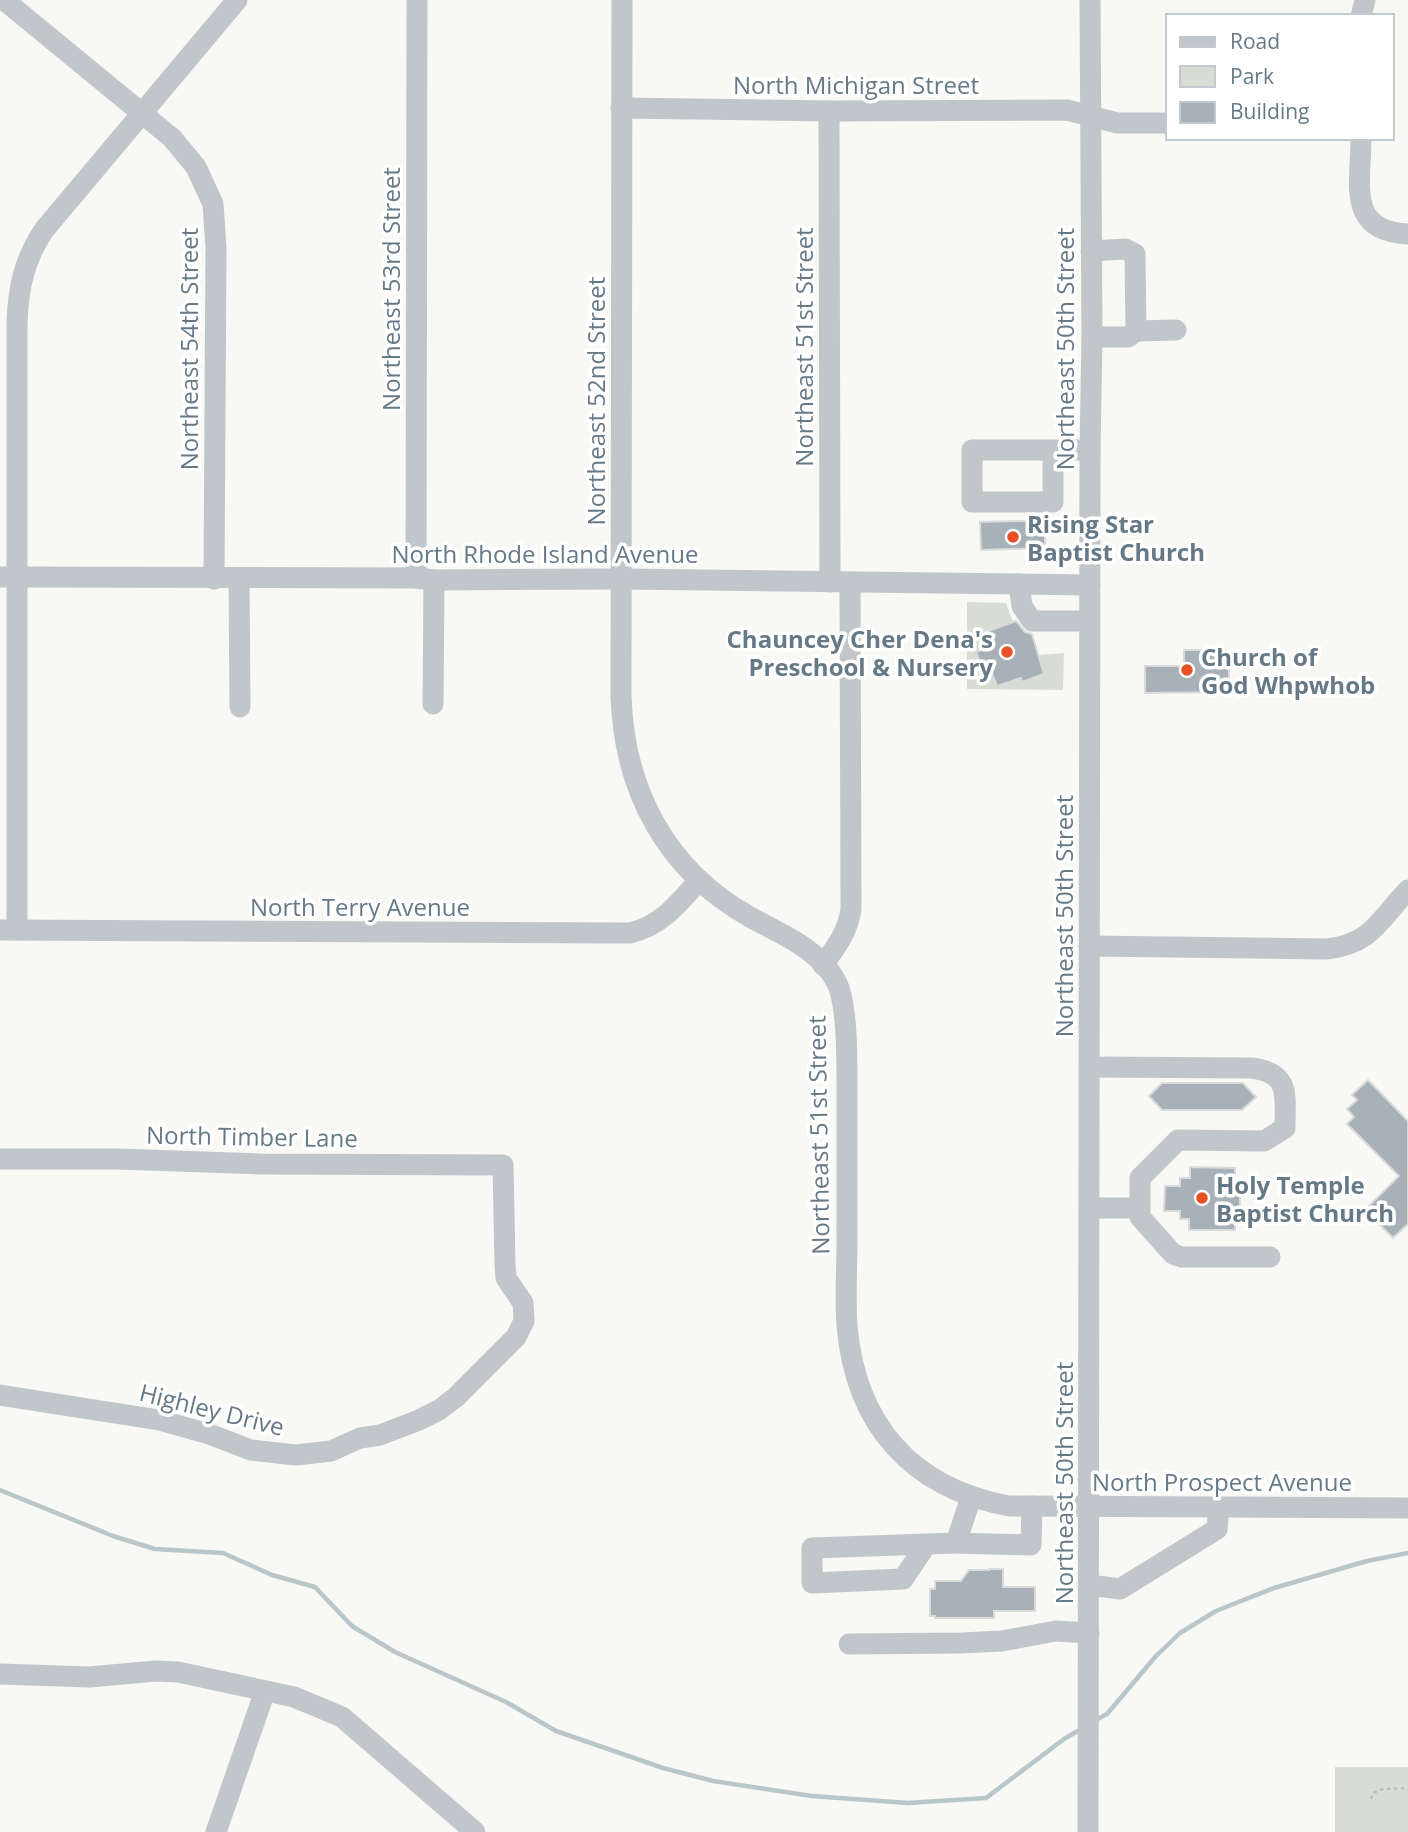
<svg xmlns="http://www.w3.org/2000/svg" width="1408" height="1832" font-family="'Open Sans',sans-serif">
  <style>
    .green { fill: #d8ddd4 }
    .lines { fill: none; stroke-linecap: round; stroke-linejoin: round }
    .stream { stroke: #b9c6ca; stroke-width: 4.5 }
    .building { fill: #a8b1b7; stroke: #dadad8; stroke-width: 2 }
    .path { stroke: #b9bdc0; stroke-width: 2.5; stroke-dasharray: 3.5 3.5; stroke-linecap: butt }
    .minor { stroke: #c1c6ca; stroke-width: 21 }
    .poi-dot { fill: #e85025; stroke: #fff; stroke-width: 2.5 }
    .labels { text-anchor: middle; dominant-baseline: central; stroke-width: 7; stroke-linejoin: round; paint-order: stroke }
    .street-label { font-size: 24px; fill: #667987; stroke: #fff }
    .poi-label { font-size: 24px; font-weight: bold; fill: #667987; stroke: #fff; text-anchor: start }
  </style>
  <rect width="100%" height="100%" fill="#f8f8f5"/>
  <!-- green -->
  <g class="green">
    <polygon points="967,602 1006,603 1014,625 980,634 985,649 977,652 985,675 992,673 1010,682 1021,678 1022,681 1039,655 1064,653 1063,690 967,689"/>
    <rect x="1335" y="1767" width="73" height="65"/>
  </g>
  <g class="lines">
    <!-- stream -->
    <g class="stream">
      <polyline points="0,1490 113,1536 155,1549 223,1553 272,1575 315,1587 352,1626 395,1652 506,1702 556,1731 663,1768 713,1781 812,1796 908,1803 986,1798 1064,1739 1081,1729"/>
      <polyline points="1094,1721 1107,1714 1156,1656 1180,1633 1216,1611 1274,1588 1367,1561 1408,1553"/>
    </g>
  </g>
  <!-- building -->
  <g class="building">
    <polygon points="1020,521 1045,522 1045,548 981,550 980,522"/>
    <polygon points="1016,621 1025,632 1032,634 1044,674 1022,682 1021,678 997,686 992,673 985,675 976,652 985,649 980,634"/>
    <polygon points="1184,650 1226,650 1226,661 1229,661 1229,692 1145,693 1145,666 1184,666"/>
    <polygon points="1368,1080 1408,1121 1408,1224 1393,1238 1365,1210 1399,1176 1347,1124 1354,1117 1347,1109 1357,1100 1352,1095"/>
    <polygon points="1162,1083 1243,1083 1256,1097 1242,1110 1162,1110 1149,1096"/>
    <polygon points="1190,1167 1235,1168 1235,1180 1240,1180 1240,1218 1235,1218 1235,1230 1189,1230 1189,1219 1180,1219 1180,1211 1164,1211 1165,1186 1180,1186 1180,1178 1190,1178"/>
    <polygon points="989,1569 1003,1569 1003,1587 1035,1587 1035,1611 994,1611 994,1618 935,1618 935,1616 930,1616 930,1589 935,1589 935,1581 961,1581 969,1570 989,1570"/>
  </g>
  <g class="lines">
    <!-- path -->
    <polyline class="path" points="1371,1799 1373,1793 1383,1789 1408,1788"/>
    <!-- minor -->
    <g class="minor">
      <polyline points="4,0 172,138 196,167 213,204 216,248 214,579"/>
      <path d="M 622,0 L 621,696 C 624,790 666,870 750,917 C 781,934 820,949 837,983 C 848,1006 847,1066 847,1093 C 847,1142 847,1191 847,1241 C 847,1269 845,1297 847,1325 C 855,1424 911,1488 1009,1506 L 1408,1508"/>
      <polyline points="1361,16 1365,0"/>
      <polyline points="621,108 829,111 1067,110 1117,123 1168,123"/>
      <polyline points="829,111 830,582"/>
      <path d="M 1361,138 C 1361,184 1346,231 1408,234"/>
      <polyline points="1091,251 1125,249 1135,254 1136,331 1128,337 1092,337"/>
      <polyline points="1136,331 1176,330"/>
      <polyline points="1053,450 1053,502 972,502 972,450 1090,450"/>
      <polyline points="0,577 416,578 434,580 621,579 1090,585"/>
      <polyline points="416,578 417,0"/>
      <polyline points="239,579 240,707"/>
      <polyline points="1019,584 1022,606 1032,621 1090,621"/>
      <polyline points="433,704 434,580"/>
      <path d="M 0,930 L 630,933 C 661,926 679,903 699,880"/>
      <path d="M 17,930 L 17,324 C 18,288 24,260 44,230 L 237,0"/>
      <path d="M 1089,946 L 1327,949 C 1372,944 1379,920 1408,890"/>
      <path d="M 823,965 C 836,947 848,932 851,909 L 850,582"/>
      <path d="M 1089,1067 L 1252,1068 C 1291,1073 1285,1096 1285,1128 L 1264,1141 L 1178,1140 L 1140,1178 L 1140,1217 L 1173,1254 L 1182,1257 L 1270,1257"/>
      <polyline points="0,1159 117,1159 260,1164 503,1165 505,1265 506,1278 523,1303 524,1321 516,1337 456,1397 439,1410 419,1420 380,1435 360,1438 331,1451 296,1455 251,1450 209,1434 159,1420 0,1395"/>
      <polyline points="1090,1208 1139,1208"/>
      <polyline points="971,1497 956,1543 1031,1545 1032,1506"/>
      <polyline points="926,1545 903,1579 812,1583 812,1548 956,1543"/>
      <polyline points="1089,1585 1120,1589 1217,1529 1219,1507"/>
      <polyline points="849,1644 961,1643 1002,1641 1056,1631 1089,1633"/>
      <polyline points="0,1674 89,1677 156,1671 178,1672 294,1697 342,1717 475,1832"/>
      <polyline points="216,1832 265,1691"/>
      <polyline points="1088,1832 1090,450 1092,337 1090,0"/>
    </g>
  </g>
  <!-- markers -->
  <g class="poi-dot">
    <circle cx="1013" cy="537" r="7"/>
    <circle cx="1007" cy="652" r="7"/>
    <circle cx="1187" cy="670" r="7"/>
    <circle cx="1202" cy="1198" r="7"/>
  </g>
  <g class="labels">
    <!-- street labels -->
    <g class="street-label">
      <text x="856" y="84">North Michigan Street</text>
      <text transform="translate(390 289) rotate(-90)">Northeast 53rd Street</text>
      <text transform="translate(803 347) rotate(-90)">Northeast 51st Street</text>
      <text transform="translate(188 349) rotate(-90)">Northeast 54th Street</text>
      <text transform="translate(1064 349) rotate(-90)">Northeast 50th Street</text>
      <text transform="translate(595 401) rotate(-90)">Northeast 52nd Street</text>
      <text x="545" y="553">North Rhode Island Avenue</text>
      <text x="360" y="906">North Terry Avenue</text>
      <text transform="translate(1063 916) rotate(-90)">Northeast 50th Street</text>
      <text transform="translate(818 1135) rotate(-91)">Northeast 51st Street</text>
      <text transform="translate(252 1136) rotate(1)">North Timber Lane</text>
      <text transform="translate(212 1409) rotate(14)">Highley Drive</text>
      <text x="1222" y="1481">North Prospect Avenue</text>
      <text transform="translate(1063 1483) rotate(-90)">Northeast 50th Street</text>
    </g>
    <!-- poi labels -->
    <g class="poi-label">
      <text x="1027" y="523">Rising Star<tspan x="1027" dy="28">Baptist Church</tspan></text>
      <text x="993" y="638" text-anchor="end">Chauncey Cher Dena's<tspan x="993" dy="28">Preschool &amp; Nursery</tspan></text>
      <text x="1201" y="656">Church of<tspan x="1201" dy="28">God Whpwhob</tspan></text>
      <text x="1216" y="1184">Holy Temple<tspan x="1216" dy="28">Baptist Church</tspan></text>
    </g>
  </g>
  <!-- legend -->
  <rect x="1166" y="14" width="228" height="126" fill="#ffffff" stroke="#c2c9cf" stroke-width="2"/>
  <rect x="1180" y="37" width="35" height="10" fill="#c1c6ca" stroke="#c2c9cf" stroke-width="2"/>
  <text x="1230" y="49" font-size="21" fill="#667987">Road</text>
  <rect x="1180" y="66" width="35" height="21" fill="#d8ddd4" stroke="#c2c9cf" stroke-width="2"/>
  <text x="1230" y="84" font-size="21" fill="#667987">Park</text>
  <rect x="1180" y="102" width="35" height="21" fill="#a8b1b7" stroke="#c2c9cf" stroke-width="2"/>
  <text x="1230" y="119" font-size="21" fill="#667987">Building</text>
</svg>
